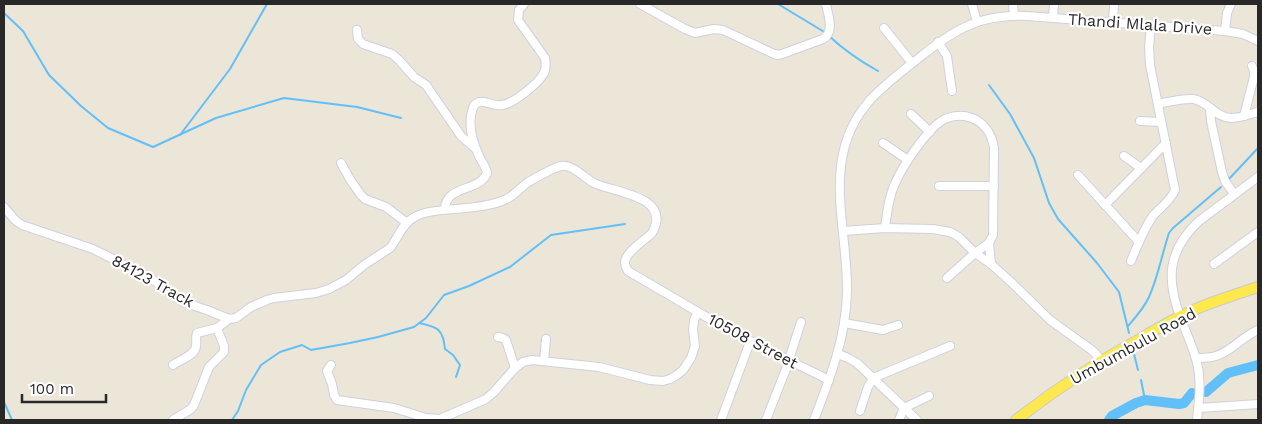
<svg xmlns="http://www.w3.org/2000/svg" width="1262" height="424" font-family="'Work Sans',sans-serif">
  <style>
    .lines { fill: none; stroke-linecap: round; stroke-linejoin: round }
    .stream { stroke: #61bff9; stroke-width: 2 }
    .river { stroke: #61bff9; stroke-width: 10 }
    .minor-casing { stroke: #cecfe3; stroke-width: 10 }
    .major-casing { stroke: #cbcbcb; stroke-width: 12 }
    .minor { stroke: #fff; stroke-width: 8 }
    .major { stroke: #fde84d; stroke-width: 10 }
    .labels { text-anchor: middle; dominant-baseline: central; stroke-width: 4.5; stroke-linejoin: round; paint-order: stroke }
    .street-label { font-size: 16px; fill: #282828; stroke: #fff }
  </style>
  <rect width="100%" height="100%" fill="#ece6d8"/>
  <g class="lines">
    <!-- stream -->
    <g class="stream">
      <polyline points="778,4 826,33"/>
      <polyline points="4,13 23,31 49,75 81,106 108,128 153,147 216,118 284,98 357,107 401,118"/>
      <path d="M 829,36 C 844,50 860,61 878,71"/>
      <polyline points="989,85 1010,114 1034,158 1049,203 1058,219 1097,263 1119,292 1129,333"/>
      <polyline points="180,135 230,69 267,4"/>
      <polyline points="1229,179 1258,148"/>
      <path d="M 419,323 C 438,327 443,329 445,349 L 453,355 L 460,365 L 456,377"/>
      <path d="M 1128,326 C 1135,318 1144,308 1149,297 C 1158,277 1162,254 1169,233 L 1173,228 L 1221,187"/>
      <polyline points="1133,350 1138,370"/>
      <polyline points="1141,380 1145,400"/>
      <polyline points="4,402 12,420"/>
      <polyline points="232,420 238,411 246,390 261,365 280,352 302,345 311,350 350,343 378,337 414,327 426,318 444,295 469,286 510,267 551,235 625,224"/>
    </g>
    <!-- river -->
    <g class="river">
      <polyline points="1206,392 1228,373 1258,365"/>
      <polyline points="1109,420 1112,416 1136,403 1145,400 1179,404 1184,403 1192,393"/>
    </g>
    <defs>
      <g id="minor">
        <path d="M 640,4 L 685,29 L 695,33 L 714,29 L 723,30 L 772,53 L 777,55 L 782,54 L 823,39 C 835,32 828,15 826,4"/>
        <polyline points="972,4 977,22"/>
        <polyline points="1013,4 1014,15"/>
        <polyline points="1053,18 1054,4"/>
        <polyline points="1113,22 1114,4"/>
        <polyline points="884,28 912,63"/>
        <polyline points="357,30 358,39 363,44 392,54 399,60 414,77 426,85 461,136 476,149"/>
        <polyline points="1225,31 1227,13 1231,4"/>
        <polyline points="938,42 947,56 952,91"/>
        <path d="M 1158,104 C 1169,102 1182,98 1193,99 C 1208,101 1216,118 1231,118 C 1240,118 1250,114 1258,112"/>
        <polyline points="1210,108 1211,121 1222,172 1225,181 1234,194"/>
        <polyline points="911,114 930,132"/>
        <polyline points="1244,116 1254,77 1254,71 1252,66"/>
        <polyline points="1140,121 1161,122"/>
        <polyline points="883,143 908,160"/>
        <polyline points="1124,156 1141,168"/>
        <polyline points="341,163 351,181 361,195 365,199 386,207 407,223"/>
        <polyline points="1078,175 1139,242"/>
        <polyline points="939,186 994,186"/>
        <polyline points="1105,205 1166,143"/>
        <path d="M 4,207 L 15,220 L 22,225 L 93,249 L 149,277 L 183,302 L 207,310 L 229,319 L 236,318 L 251,307 L 267,300 L 274,298 L 316,293 L 329,289 L 346,280 L 364,265 L 390,248 C 398,238 402,224 413,218 C 420,213 428,212 435,211 C 456,208 479,209 499,202 C 514,197 516,191 527,183 C 533,179 555,167 561,166 C 573,164 584,178 594,183 C 615,193 673,196 652,233 C 645,240 624,253 625,263 C 625,266 627,269 628,271 L 732,332 L 829,380"/>
        <path d="M 445,209 C 445,185 480,192 487,173 C 486,167 482,162 479,156 C 473,143 468,125 472,111 C 473,107 475,103 479,102 C 486,100 494,107 502,105 C 513,104 539,83 544,73 C 546,68 546,63 545,58 L 518,20 L 519,10 L 524,4"/>
        <path d="M 885,228 C 887,214 888,199 894,186 C 901,168 928,127 945,119 C 953,115 964,115 972,118 C 985,123 992,135 994,148 L 993,235 L 989,243 L 975,253 L 947,278"/>
        <polyline points="843,231 885,228 933,229 950,232 959,237 975,253 991,264 1011,282 1050,320 1093,351 1101,360"/>
        <polyline points="989,243 991,264"/>
        <path d="M 1131,261 C 1137,246 1143,231 1152,217 C 1159,208 1171,201 1175,190 L 1150,65 L 1149,47 L 1151,25"/>
        <polyline points="1214,264 1258,232"/>
        <polyline points="844,323 883,330 898,325"/>
        <polyline points="498,337 503,338 506,340 515,368"/>
        <polyline points="838,354 848,358 857,363 917,420"/>
        <path d="M 1196,358 C 1203,358 1210,358 1216,356 C 1232,351 1243,336 1258,330"/>
        <polyline points="544,361 546,339"/>
        <path d="M 173,365 C 180,360 196,355 196,346 C 197,341 195,338 197,333 L 217,328 L 229,319"/>
        <polyline points="331,365 327,371 332,384 334,395 337,400 394,408 426,418 440,419 486,399 494,392 515,368 523,362 532,360 599,367 650,380 663,381 670,379 677,375 683,370 691,358 695,346 693,330 694,320 698,312"/>
        <polyline points="1199,408 1258,404"/>
        <polyline points="860,411 868,387 873,378 950,346"/>
        <polyline points="173,420 191,409 194,405 209,367 224,352 224,346 217,328"/>
        <polyline points="721,420 750,342"/>
        <polyline points="766,420 786,369 801,322"/>
        <path d="M 814,420 C 830,378 846,338 847,292 C 848,225 819,156 871,99 C 886,83 904,70 920,57 C 955,29 980,14 1027,16 L 1225,31 L 1243,34 L 1258,41"/>
        <polyline points="899,420 904,408 929,396"/>
        <path d="M 1197,420 C 1199,400 1202,379 1196,359 C 1192,345 1186,332 1181,319 C 1166,280 1167,251 1199,221 L 1258,177"/>
      </g>
      <path id="major" d="M 1016,420 C 1056,389 1095,363 1140,339 C 1163,325 1186,312 1211,303 C 1227,297 1243,292 1258,287"/>
    </defs>
    <!-- minor casing -->
    <use href="#minor" class="minor-casing"/>
    <!-- major casing -->
    <use href="#major" class="major-casing"/>
    <!-- minor -->
    <use href="#minor" class="minor"/>
    <!-- major -->
    <use href="#major" class="major"/>
  </g>
  <g class="labels">
    <!-- street labels -->
    <g class="street-label">
      <text transform="translate(1140 24) rotate(4)">Thandi Mlala Drive</text>
      <text transform="translate(153 281) rotate(29)">84123 Track</text>
      <text transform="translate(753 341) rotate(28)">10508 Street</text>
      <text transform="translate(1133 346) rotate(-29)">Umbumbulu Road</text>
    </g>
  </g>
  <!-- border -->
  <rect width="1262" height="424" fill="none" stroke="#282828" stroke-width="10"/>
  <!-- scale -->
  <path d="M22 394v8h84v-8" fill="none" stroke="#282828" stroke-width="2.5"/>
  <text x="30" y="394" font-size="15" fill="#282828" stroke="#ffffff" stroke-width="4" paint-order="stroke">100 m</text>
</svg>
